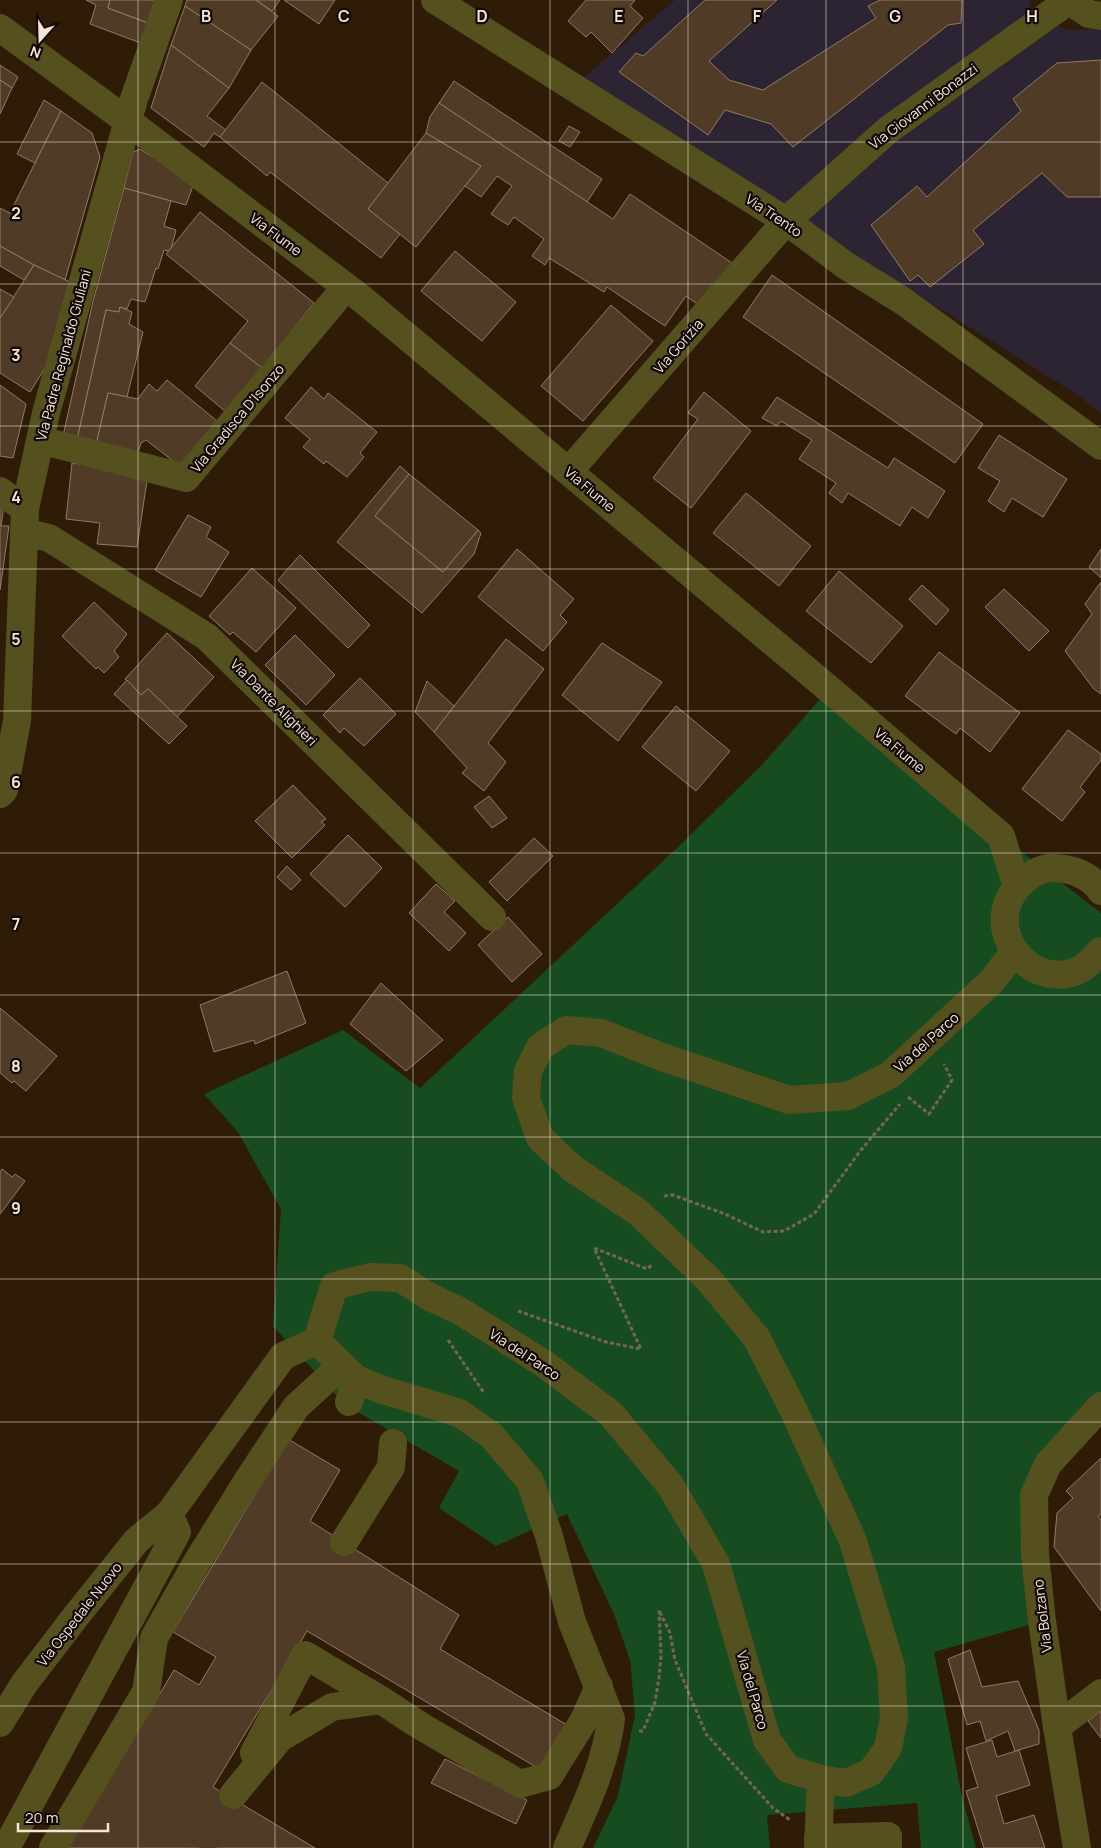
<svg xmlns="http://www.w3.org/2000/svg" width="1101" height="1848" font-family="Manrope,sans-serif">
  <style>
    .education { fill: #2d2433 }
    .green { fill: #174c21 }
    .building { fill: #503b26; stroke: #927a63 }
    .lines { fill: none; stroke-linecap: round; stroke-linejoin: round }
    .minor-tunnel { stroke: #4d3a27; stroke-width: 28; stroke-dasharray: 28 14; stroke-linecap: butt }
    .path { stroke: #766553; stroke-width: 3; stroke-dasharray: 4 2.5; stroke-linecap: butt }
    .minor { stroke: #55511e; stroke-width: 28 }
    .grid { fill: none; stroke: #f4e7da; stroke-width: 1; stroke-opacity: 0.55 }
    .labels { text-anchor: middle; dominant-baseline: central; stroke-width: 4.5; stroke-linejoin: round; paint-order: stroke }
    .street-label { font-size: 14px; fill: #f4e7da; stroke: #110803 }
    .grid-label { font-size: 16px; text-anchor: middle; font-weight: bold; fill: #f4e7da; stroke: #110803; stroke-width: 4.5; stroke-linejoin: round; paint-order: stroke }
  </style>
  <rect width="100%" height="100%" fill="#2f1c07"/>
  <!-- education -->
  <polygon class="education" points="675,0 1030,0 1031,16 1067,30 1101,29 1101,413 1079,396 804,223 583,78"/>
  <!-- green -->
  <polygon class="green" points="829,689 1001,836 1101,913 1101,1406 1048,1464 1042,1621 934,1652 962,1797 976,1848 921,1848 917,1803 767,1815 770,1848 593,1848 618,1796 635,1715 630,1660 614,1614 567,1514 496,1546 439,1508 459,1471 344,1404 273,1326 281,1209 238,1132 204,1094 343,1030 420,1088 678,847 762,765"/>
  <!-- building -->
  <g class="building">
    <polygon points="86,0 110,0 108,8 153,25 146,45 90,24 96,5"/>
    <polygon points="110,0 162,0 154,25 108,8"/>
    <polygon points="187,0 256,0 278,16 251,50 185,6"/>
    <polygon points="256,0 280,0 272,11"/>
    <polygon points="284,0 335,0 319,24"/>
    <polygon points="586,0 635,0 630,6 643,18 612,53 591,32 586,37 568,21"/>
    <polygon points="705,0 777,0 709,61 729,80 763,90 876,18 868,6 880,0 962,0 961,23 948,25 793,147 771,124 725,110 708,135 619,72 636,53 643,56"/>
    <polygon points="185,6 251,50 229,88 171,45"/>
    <polygon points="171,45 229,88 207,116 226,130 220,137 214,133 204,147 151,108"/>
    <polygon points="1101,60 1101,197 1067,197 1042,173 973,230 984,244 930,287 918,275 910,281 871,225 917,186 927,197 1021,111 1013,99 1057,63"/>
    <polygon points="0,65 18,77 12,88 0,80"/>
    <polygon points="0,80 12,88 0,114"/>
    <polygon points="454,81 602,179 587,202 439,103"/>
    <polygon points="262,82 388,183 368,209 400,234 381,258 270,172 267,176 220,137"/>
    <polygon points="44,100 61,111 35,163 17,154"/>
    <polygon points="439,103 613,219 630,194 735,265 703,308 686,296 665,326 607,287 604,292 549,258 545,265 532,256 544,239 514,217 508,225 491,214 512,186 497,176 481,197 465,186 481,166 426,133 430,117"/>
    <polygon points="61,111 92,133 100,157 65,280 34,265 0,246 0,208 10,213"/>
    <polygon points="569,126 580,132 570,147 559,141"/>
    <polygon points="426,133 481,166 416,247 368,209"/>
    <polygon points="140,149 194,183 186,205 124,188 133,152"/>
    <polygon points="124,188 171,201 164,226 176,230 171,249 169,251 164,250 158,269 156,268 145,302 131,299 127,309 120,307 119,312 106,310 77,440 63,436 93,301"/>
    <polygon points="200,212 314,303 262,368 230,343 248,321 166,254"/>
    <polygon points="0,246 34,265 24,280 0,266"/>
    <polygon points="455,251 516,302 482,341 421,291"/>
    <polygon points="34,265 70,282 47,365 30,392 0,373 0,318"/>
    <polygon points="772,275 983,424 955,463 743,317"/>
    <polygon points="0,289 14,297 0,318"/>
    <polygon points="611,305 653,341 583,421 541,386"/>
    <polygon points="120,307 132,312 129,324 143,332 127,397 108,393 96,445 77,440 106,310 119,312"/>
    <polygon points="230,343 262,368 226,412 195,386"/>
    <polygon points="167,380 217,421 181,467 146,440 141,443 137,456 96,445 108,393 138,399 149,384 157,391"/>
    <polygon points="0,385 26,404 13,458 0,456"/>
    <polygon points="311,387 324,399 328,393 377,432 360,453 364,457 347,477 326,461 324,464 303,447 310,439 285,418"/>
    <polygon points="704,392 751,431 691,508 653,478 698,419 688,413"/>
    <polygon points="777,397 888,468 894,458 945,491 928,518 912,507 900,526 848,493 842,503 829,493 836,483 799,459 812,440 781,421 777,426 762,418"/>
    <polygon points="999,435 1067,479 1043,517 1012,498 1004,512 988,501 1000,481 978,468"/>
    <polygon points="72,463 148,474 137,547 97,544 100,523 66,519"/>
    <polygon points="400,466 409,474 375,516 443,572 478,530 481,533 474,554 422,613 337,542"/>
    <polygon points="409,474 478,530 443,572 375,516"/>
    <polygon points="746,493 811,546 779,586 713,533"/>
    <polygon points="0,505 4,505 1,526 9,526 0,590"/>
    <polygon points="188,515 211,527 206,537 229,552 201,597 155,570"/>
    <polygon points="517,549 574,599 560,615 567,622 543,651 478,597"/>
    <polygon points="1101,549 1101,578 1089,567"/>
    <polygon points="300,555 370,625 348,648 278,580"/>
    <polygon points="252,568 296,608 256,652 233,632 230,635 209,616"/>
    <polygon points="839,571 903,626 871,663 806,611"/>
    <polygon points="1101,582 1101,694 1094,689 1065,651 1092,614 1085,604"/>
    <polygon points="922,585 949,610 936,625 909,599"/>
    <polygon points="1004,589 1049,631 1029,651 985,607"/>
    <polygon points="94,602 127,634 114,651 119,657 104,673 98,667 96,669 62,636"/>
    <polygon points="167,633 214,677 177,717 148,689 141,695 125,679"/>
    <polygon points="295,635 335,675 306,705 265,665"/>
    <polygon points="506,639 544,669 488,743 506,762 484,791 462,773 467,768 434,732"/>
    <polygon points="602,643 662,682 618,741 562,695"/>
    <polygon points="939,652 1020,713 990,752 960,728 956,734 905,696"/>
    <polygon points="360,678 396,714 364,746 344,728 340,733 323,715"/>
    <polygon points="127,680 141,695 148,689 187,726 169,744 114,694"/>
    <polygon points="427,681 454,706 434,732 415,712"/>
    <polygon points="676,706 730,751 696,791 642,747"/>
    <polygon points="1068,730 1101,754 1101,760 1080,787 1085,792 1062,821 1022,789"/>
    <polygon points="293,785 326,819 321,822 325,825 292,858 255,821"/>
    <polygon points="489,796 507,818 492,828 474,807"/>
    <polygon points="348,835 382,868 345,907 310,874"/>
    <polygon points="534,838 553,856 507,901 489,882"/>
    <polygon points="287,866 301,880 291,890 277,877"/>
    <polygon points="436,884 455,901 444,912 466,933 449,951 409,913"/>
    <polygon points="508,917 542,954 512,982 478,945"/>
    <polygon points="287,971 306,1023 255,1044 254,1040 214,1052 200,1005"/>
    <polygon points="381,983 443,1040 406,1071 350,1024"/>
    <polygon points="0,1008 57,1056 26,1091 14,1081 12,1083 0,1073"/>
    <polygon points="2,1169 12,1177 15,1174 25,1181 0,1214 0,1172"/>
    <polygon points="288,1439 340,1470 310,1521 459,1615 440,1649 567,1725 541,1770 307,1631 213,1787 315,1848 68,1848 174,1670 199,1685 216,1657 173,1632"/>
    <polygon points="1101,1458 1101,1514 1098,1516 1101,1520 1101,1611 1054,1547 1057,1513 1073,1498 1066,1491"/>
    <polygon points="970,1650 982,1687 1018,1681 1039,1730 1039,1744 1015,1751 1008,1731 986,1741 980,1721 967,1725 948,1659"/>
    <polygon points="1101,1711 1101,1738 1088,1721"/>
    <polygon points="992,1740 997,1757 1019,1750 1030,1785 996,1796 1004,1824 1034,1815 1045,1848 984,1848 966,1791 978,1787 966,1748"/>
    <polygon points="445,1759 527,1800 516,1824 431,1783"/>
  </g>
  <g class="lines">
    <!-- minor-tunnel -->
    <polyline class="minor-tunnel" points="200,1848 233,1795"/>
    <!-- path -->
    <g class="path">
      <polyline points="908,1097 929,1114 952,1080 944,1064"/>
      <polyline points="664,1196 673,1195 725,1214 763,1232 784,1231 814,1214 861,1150 900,1104"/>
      <polyline points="518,1311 606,1342 641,1349 594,1248 647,1269 652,1265"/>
      <polyline points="448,1340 484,1393"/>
      <polyline points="639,1731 643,1731 655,1702 659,1678 661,1656 659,1610 670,1633 675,1660 706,1734 773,1808 790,1820"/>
    </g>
    <!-- minor -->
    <g class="minor">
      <polyline points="435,0 786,221 845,265 903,301 1101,446"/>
      <polyline points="1068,0 1089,14 1101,16"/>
      <polyline points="0,28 137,128 362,299 829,689 1001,836 1017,886"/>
      <polyline points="40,440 186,478 346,287"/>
      <polyline points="569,471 786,221 888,130 1068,1"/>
      <polyline points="0,491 25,509"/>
      <polyline points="24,532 49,538 207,637 492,917"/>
      <polyline points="0,794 4,790 17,721 25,509 46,413 134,99 169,0"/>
      <path d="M 1101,891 C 1090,875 1074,869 1055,868 C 1045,867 1035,872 1027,878 C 973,919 1027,996 1081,969 C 1088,965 1095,957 1101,951"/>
      <polyline points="349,1402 356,1379"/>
      <polyline points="344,1542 391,1467 393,1443"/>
      <polyline points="0,1723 24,1684 76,1616 137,1540 169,1514 283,1356 317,1341"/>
      <polyline points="1057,1727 1101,1693"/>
      <polyline points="254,1753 305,1655 381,1700"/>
      <polyline points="233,1795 280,1738 332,1707 381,1700 419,1725 520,1784 549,1776 584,1720 599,1686"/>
      <polyline points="818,1838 888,1836 888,1848"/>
      <polyline points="6,1848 177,1532 169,1514"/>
      <polyline points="53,1848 146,1692 154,1638 197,1562 248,1480 296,1407 342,1365"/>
      <path d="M 567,1848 C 585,1807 606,1763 611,1719 L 572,1622 L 549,1536 L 530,1481 L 491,1435 L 459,1413 L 380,1389 L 356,1379 L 317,1341 L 334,1286 L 370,1277 L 400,1278 L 428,1296 L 460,1311 L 543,1363 L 611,1414 L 670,1485 L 716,1564 L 767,1740 L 788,1769 L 821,1779 L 846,1783 L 871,1772 L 888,1748 L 894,1718 L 891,1667 L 853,1541 L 793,1409 L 756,1337 L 708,1279 L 638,1212 L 573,1169 L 540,1138 L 526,1098 L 528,1071 L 540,1047 L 566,1030 L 601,1033 L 662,1057 L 789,1100 L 848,1096 L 890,1075 L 992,981 L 1014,952"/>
      <polyline points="818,1848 821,1779"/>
      <polyline points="1077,1848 1057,1727 1042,1621 1035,1555 1034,1495 1048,1464 1101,1406"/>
    </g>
  </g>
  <!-- grid -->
  <path class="grid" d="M 138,0 L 138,1848M 275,0 L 275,1848M 413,0 L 413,1848M 550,0 L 550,1848M 688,0 L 688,1848M 826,0 L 826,1848M 963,0 L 963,1848M 0,142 L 1101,142M 0,284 L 1101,284M 0,426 L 1101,426M 0,569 L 1101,569M 0,711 L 1101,711M 0,853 L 1101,853M 0,995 L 1101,995M 0,1137 L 1101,1137M 0,1279 L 1101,1279M 0,1422 L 1101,1422M 0,1564 L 1101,1564M 0,1706 L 1101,1706"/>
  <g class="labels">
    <!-- street labels -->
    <g class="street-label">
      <text transform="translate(923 106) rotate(-37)">Via Giovanni Bonazzi</text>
      <text transform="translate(774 215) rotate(34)">Via Trento</text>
      <text transform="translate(276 234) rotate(37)">Via Fiume</text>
      <text transform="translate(678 346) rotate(-49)">Via Gorizia</text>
      <text transform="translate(63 355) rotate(-75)">Via Padre Reginaldo Giuliani</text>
      <text transform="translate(237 418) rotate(-50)">Via Gradisca D'Isonzo</text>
      <text transform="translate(590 489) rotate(40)">Via Fiume</text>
      <text transform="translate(274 702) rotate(45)">Via Dante Alighieri</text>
      <text transform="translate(900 750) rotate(40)">Via Fiume</text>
      <text transform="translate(926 1042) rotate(-42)">Via del Parco</text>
      <text transform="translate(525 1354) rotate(33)">Via del Parco</text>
      <text transform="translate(79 1614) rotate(-52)">Via Ospedale Nuovo</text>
      <text transform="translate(1042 1616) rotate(-97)">Via Bolzano</text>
      <text transform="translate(753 1690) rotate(74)">Via del Parco</text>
    </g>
  </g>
  <g class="grid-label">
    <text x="206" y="22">B</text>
    <text x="344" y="22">C</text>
    <text x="482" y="22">D</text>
    <text x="619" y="22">E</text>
    <text x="757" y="22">F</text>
    <text x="895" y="22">G</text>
    <text x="1032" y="22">H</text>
    <text x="16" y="219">2</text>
    <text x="16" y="361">3</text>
    <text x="16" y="503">4</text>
    <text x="16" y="645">5</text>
    <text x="16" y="788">6</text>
    <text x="16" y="930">7</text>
    <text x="16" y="1072">8</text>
    <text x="16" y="1214">9</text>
  </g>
  <!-- north arrow -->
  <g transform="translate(40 40) rotate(200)" stroke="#110803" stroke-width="4" paint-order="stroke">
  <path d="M0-4L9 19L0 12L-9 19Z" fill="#f4e7da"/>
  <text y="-8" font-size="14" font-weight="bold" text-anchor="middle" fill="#f4e7da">N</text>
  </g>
  <!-- scale -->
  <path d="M18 1823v8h90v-8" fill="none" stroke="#f4e7da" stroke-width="2.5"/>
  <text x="25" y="1823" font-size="15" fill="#f4e7da" stroke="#110803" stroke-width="4" paint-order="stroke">20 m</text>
</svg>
